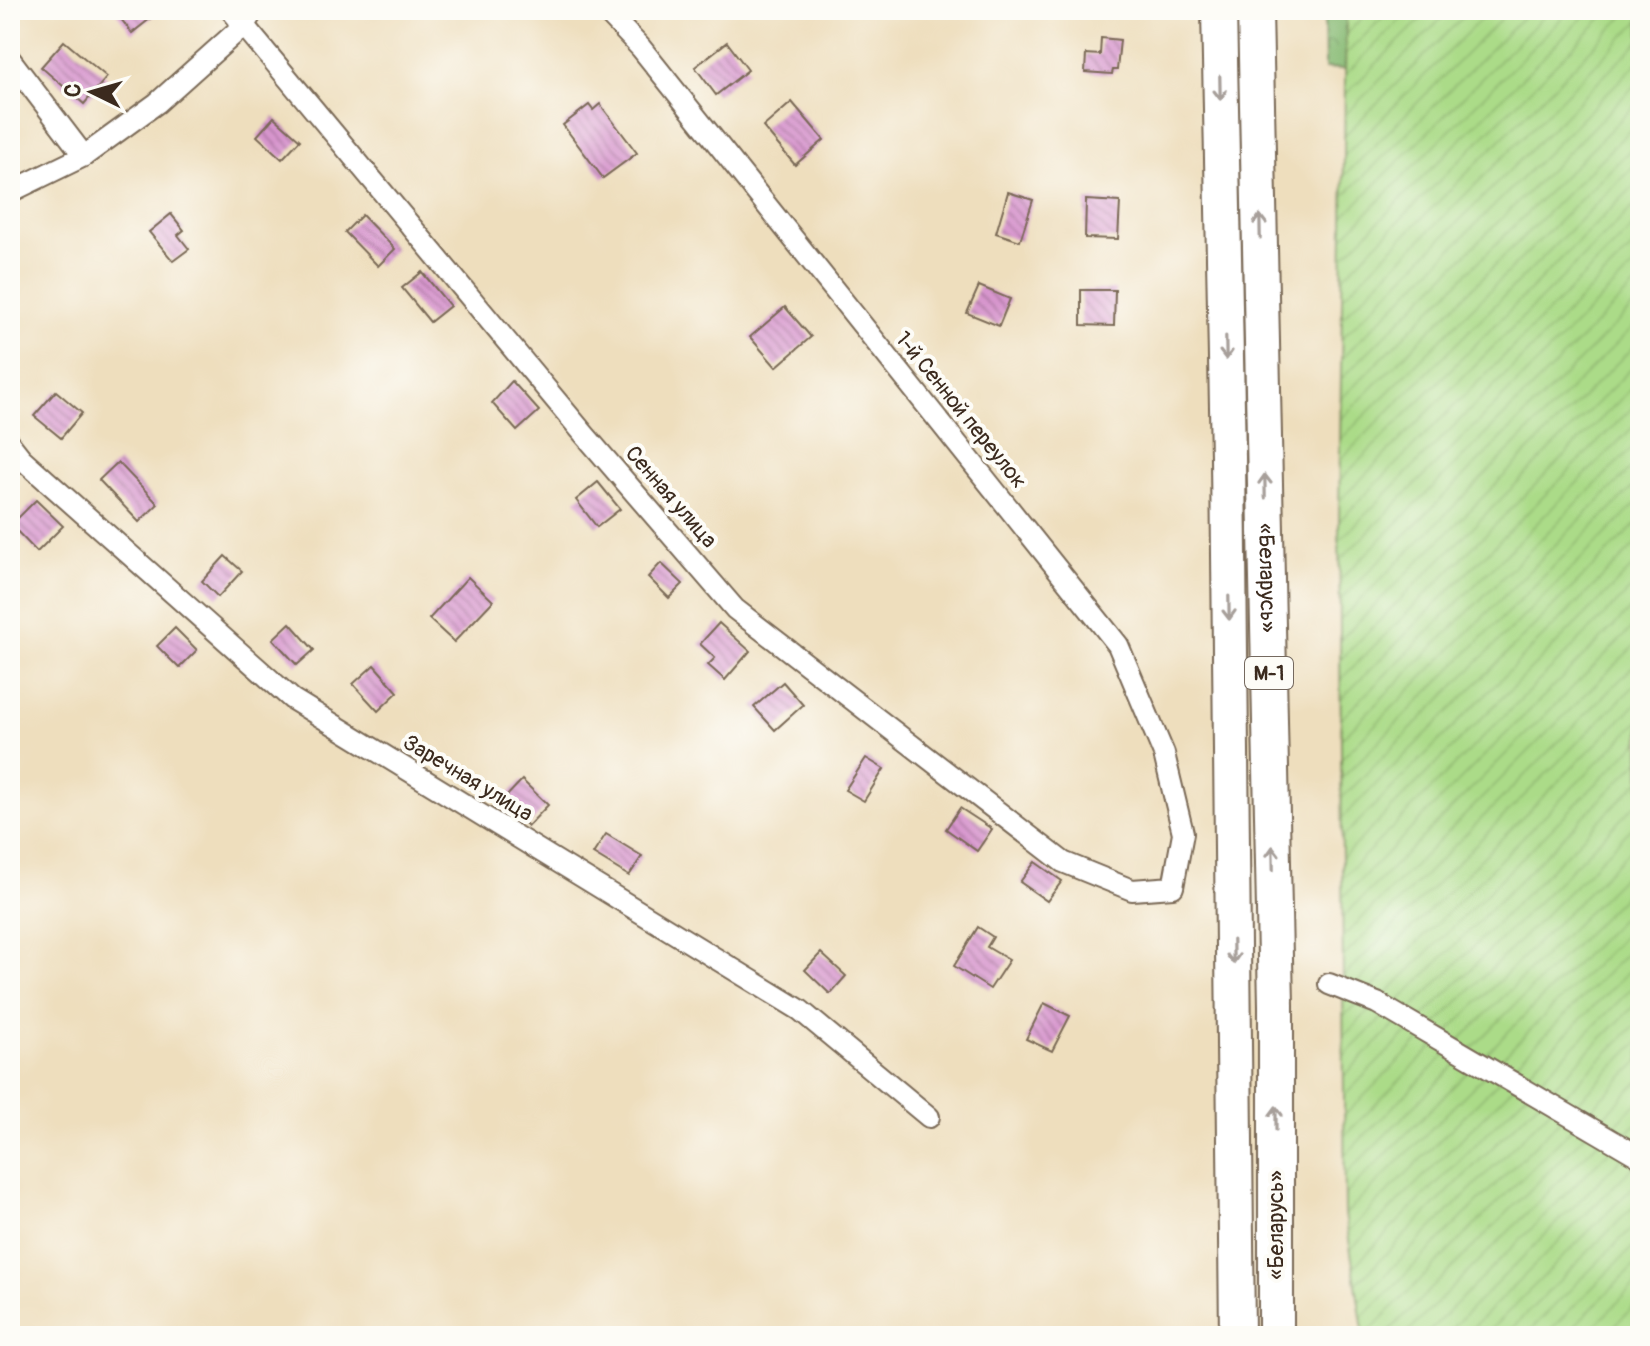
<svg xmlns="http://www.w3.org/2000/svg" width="1650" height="1346" font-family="Pangolin,sans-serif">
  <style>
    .forest { fill: url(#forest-crowns); stroke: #627249; stroke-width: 2 }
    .garden { fill: url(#garden-furrows); stroke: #738253; stroke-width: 2 }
    .building { fill: url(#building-back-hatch) }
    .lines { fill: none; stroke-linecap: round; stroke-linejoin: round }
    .minor-casing { stroke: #7a6956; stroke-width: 24 }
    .trunk-casing { stroke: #7a6956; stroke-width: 38 }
    .minor { stroke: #fff; stroke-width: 20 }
    .trunk { stroke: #fff; stroke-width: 34 }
    .oneway { stroke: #a79f9a }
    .labels { text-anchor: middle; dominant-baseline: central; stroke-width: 8; stroke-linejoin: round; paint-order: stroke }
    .shield { fill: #fdfcf7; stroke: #75695f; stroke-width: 2 }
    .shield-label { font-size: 20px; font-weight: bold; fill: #3b2a1e }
    .street-label { font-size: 22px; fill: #3b2a1e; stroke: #fdfcf7 }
  </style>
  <defs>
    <pattern id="forest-crowns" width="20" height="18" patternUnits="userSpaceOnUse" patternTransform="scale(2)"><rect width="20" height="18" fill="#88bb74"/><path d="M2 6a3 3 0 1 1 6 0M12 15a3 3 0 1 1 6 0" fill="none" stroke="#70985f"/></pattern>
    <pattern id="garden-furrows" width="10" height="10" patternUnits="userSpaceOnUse" patternTransform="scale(2)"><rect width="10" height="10" fill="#abdb88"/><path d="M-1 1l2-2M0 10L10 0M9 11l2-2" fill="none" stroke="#94bc75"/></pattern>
    <pattern id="building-back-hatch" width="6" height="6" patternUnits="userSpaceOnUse" patternTransform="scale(2)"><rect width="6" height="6" fill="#d795cd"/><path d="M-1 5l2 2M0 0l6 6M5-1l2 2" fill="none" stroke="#b07aa6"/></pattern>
  </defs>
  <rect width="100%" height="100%" fill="#fdfcf7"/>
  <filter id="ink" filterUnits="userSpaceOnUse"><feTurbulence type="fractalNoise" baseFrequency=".0125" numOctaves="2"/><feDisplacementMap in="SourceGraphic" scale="16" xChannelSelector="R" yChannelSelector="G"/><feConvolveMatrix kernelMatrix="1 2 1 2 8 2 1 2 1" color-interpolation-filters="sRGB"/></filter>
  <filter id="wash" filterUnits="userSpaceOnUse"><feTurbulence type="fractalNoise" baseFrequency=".006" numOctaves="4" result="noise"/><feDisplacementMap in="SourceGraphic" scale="32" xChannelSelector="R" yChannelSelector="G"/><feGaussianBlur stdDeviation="1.8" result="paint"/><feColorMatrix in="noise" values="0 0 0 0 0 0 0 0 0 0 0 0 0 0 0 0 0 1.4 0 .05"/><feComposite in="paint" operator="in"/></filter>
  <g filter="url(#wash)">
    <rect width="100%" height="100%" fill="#eedebd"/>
    <!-- forest -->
    <polygon class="forest" points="1324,10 1359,10 1359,70 1325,68"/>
    <!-- garden -->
    <polygon class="garden" points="1346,10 1640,10 1640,1336 1364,1336 1345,1214 1339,519"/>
    <g id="blocks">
      <!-- building -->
      <g class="building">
        <polygon points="114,10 161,10 132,33"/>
        <polygon points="1101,38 1120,40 1117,70 1113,70 1112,74 1085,72 1086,54 1100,55"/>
        <polygon points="64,41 107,77 84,104 41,67"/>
        <polygon points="727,42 748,70 716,95 695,67"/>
        <polygon points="792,102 824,140 795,165 763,127"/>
        <polygon points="600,104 637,153 603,178 563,125 589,105 593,110"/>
        <polygon points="274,117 300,140 282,159 257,136"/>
        <polygon points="1008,192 1033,200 1020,241 996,233"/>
        <polygon points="1086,200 1120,202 1118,239 1085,238"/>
        <polygon points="171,214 184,230 178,235 189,249 173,261 149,232"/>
        <polygon points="362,215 395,249 378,266 345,232"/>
        <polygon points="422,272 450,306 430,322 402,288"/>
        <polygon points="979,286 1010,299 999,326 967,313"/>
        <polygon points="1081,290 1115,290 1114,326 1081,325"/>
        <polygon points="785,307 811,337 776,367 750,337"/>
        <polygon points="512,381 539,411 517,431 492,403"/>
        <polygon points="56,391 82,413 61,438 34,416"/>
        <polygon points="118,462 158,504 139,522 99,480"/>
        <polygon points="598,482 620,509 597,527 576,500"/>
        <polygon points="36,500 63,526 37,552 11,525"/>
        <polygon points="225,556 242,571 218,597 202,581"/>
        <polygon points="661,563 683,584 669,598 648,577"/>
        <polygon points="468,577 493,601 454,642 429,619"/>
        <polygon points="290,623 314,650 297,665 273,639"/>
        <polygon points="719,623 750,651 725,680 708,665 715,658 700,644"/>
        <polygon points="175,628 197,650 179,668 157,646"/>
        <polygon points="374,665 398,692 378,711 353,684"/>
        <polygon points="783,682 803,705 775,730 754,707"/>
        <polygon points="866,758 884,769 864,801 845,790"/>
        <polygon points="522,780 548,805 528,826 502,801"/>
        <polygon points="960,808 992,829 977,851 946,829"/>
        <polygon points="606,834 642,856 629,876 593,854"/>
        <polygon points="1035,862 1062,881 1047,901 1020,882"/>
        <polygon points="978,927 993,937 987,947 1009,960 990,989 954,966"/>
        <polygon points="821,953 846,976 830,994 805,970"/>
        <polygon points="1044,1003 1070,1016 1052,1051 1026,1039"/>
      </g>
    </g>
  </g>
  <g filter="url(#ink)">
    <use href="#blocks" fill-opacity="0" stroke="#7a6956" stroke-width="2"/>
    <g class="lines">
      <defs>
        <g id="minor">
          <polyline points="231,10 584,434 735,609 1063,862 1132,890 1173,887 1183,833 1164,754 1118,645 641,48 605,10"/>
          <polyline points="10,59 84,156"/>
          <polyline points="10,192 84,156 157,103 243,26 254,10"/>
          <polyline points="10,444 21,458 292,699 800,1010 929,1117"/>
          <polyline points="1329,984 1377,1003 1640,1157"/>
        </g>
        <g id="trunk">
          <polyline points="1219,10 1228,457 1237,1336"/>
          <path id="s1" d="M 1255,10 L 1276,1005 L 1276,1336"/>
        </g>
      </defs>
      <!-- minor casing -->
      <use href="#minor" class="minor-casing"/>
      <!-- trunk casing -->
      <use href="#trunk" class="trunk-casing"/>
      <!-- minor -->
      <use href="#minor" class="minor"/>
      <!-- trunk -->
      <use href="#trunk" class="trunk"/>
    </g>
    <!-- one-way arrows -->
    <defs><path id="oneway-shaft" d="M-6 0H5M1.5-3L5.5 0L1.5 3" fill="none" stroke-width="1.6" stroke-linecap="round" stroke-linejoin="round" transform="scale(2)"/></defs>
    <g class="oneway">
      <use href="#oneway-shaft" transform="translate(1220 88) rotate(89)"/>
      <use href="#oneway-shaft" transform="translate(1260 226) rotate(-91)"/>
      <use href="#oneway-shaft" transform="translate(1226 348) rotate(89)"/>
      <use href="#oneway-shaft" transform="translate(1265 486) rotate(-91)"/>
      <use href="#oneway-shaft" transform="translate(1229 608) rotate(89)"/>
      <use href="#oneway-shaft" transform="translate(1273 858) rotate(-91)"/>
      <use href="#oneway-shaft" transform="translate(1233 952) rotate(89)"/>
      <use href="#oneway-shaft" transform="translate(1276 1118) rotate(-90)"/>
    </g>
  </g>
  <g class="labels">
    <!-- shield labels -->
    <rect class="shield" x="1245" y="657" width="48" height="32" rx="6"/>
    <g class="shield-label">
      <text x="1269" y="673">М-1</text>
    </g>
    <!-- street labels -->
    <g class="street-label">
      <text transform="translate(961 410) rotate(51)">1-й Сенной переулок</text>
      <text transform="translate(671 497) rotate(49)">Сенная улица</text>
      <text stroke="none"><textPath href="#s1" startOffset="568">«Беларусь»</textPath></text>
      <text transform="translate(468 778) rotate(31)">Заречная улица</text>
      <text transform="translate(1276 1225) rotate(-90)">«Беларусь»</text>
    </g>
  </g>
  <!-- margin -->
  <rect width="1650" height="1346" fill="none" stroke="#fdfcf7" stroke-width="40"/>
  <!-- north arrow -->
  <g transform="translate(92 92) rotate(275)" stroke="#fdfcf7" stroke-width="6" paint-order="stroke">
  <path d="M0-6L14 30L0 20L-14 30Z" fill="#3b2a1e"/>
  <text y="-12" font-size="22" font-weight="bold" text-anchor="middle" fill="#3b2a1e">С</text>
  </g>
</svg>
